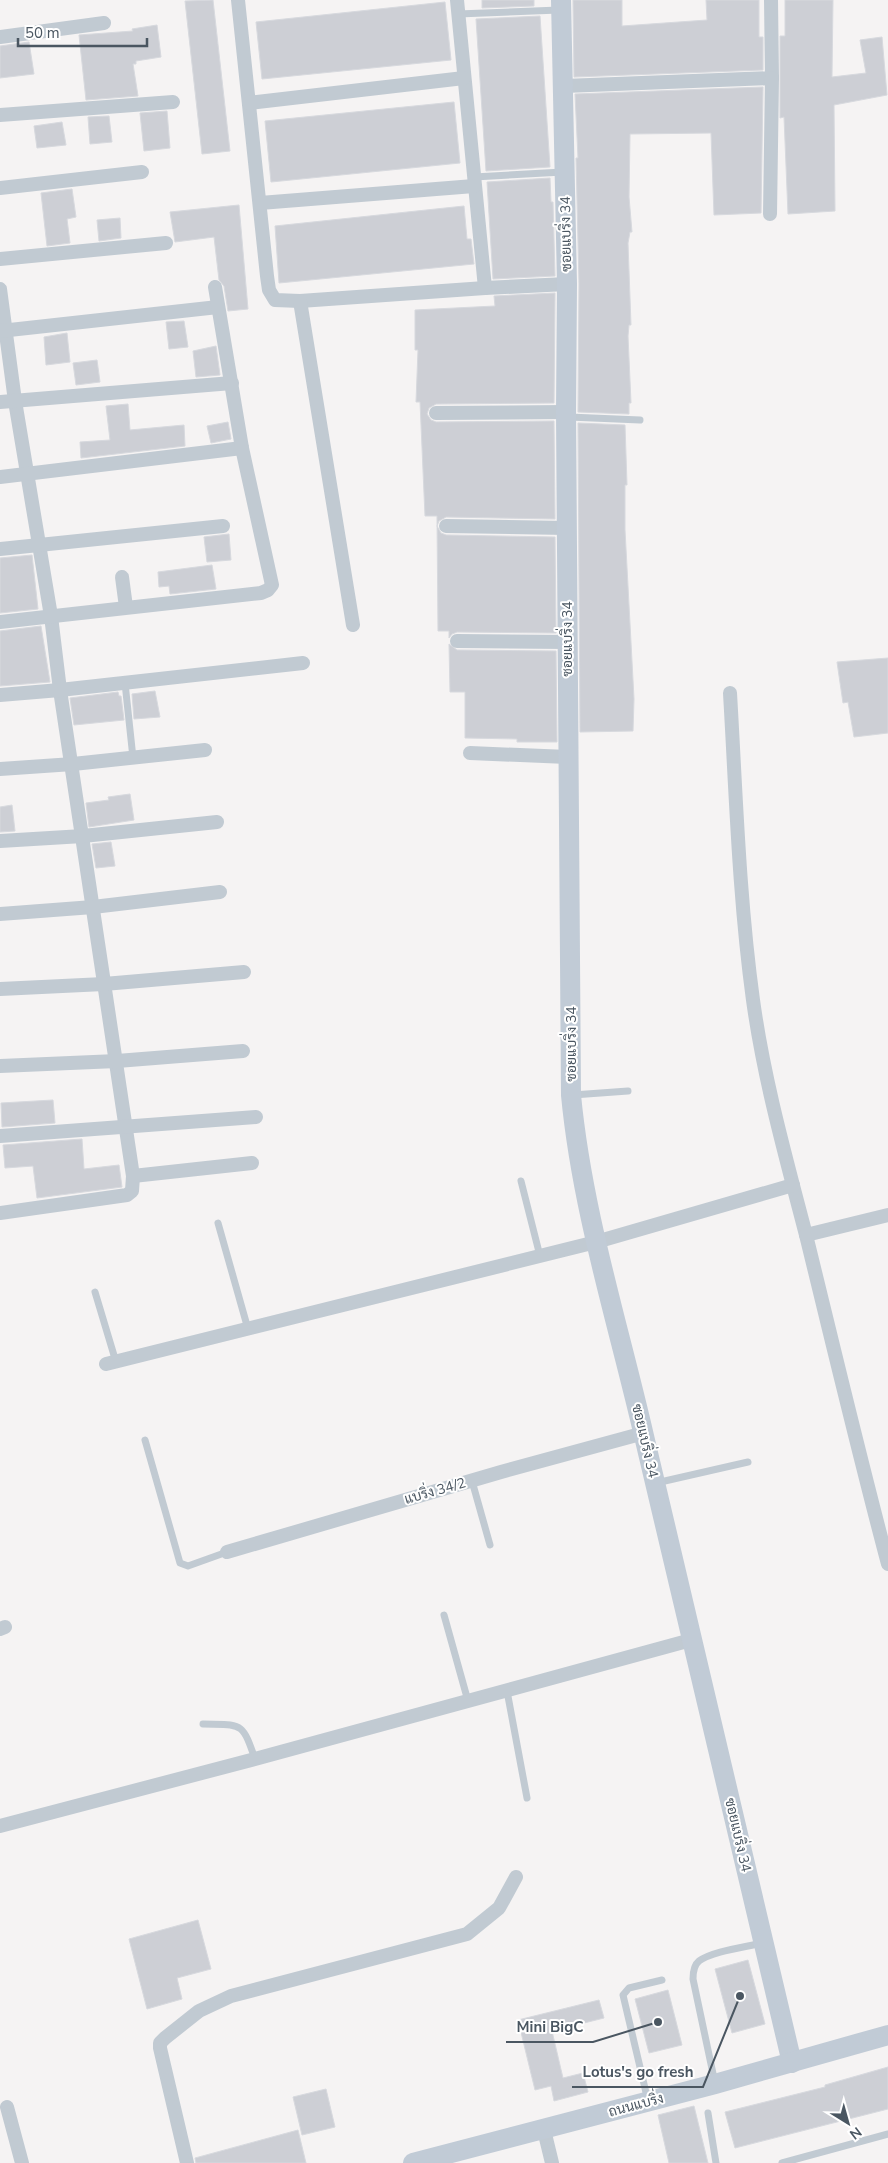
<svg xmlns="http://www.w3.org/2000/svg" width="888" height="2163" font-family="'Nunito Sans',Sarabun,sans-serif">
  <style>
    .building { fill: #cdcfd5; stroke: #d7d9de }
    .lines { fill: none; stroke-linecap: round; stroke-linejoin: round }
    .lane { stroke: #c1cad2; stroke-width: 7 }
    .street { stroke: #c1cad2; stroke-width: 14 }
    .secondary { stroke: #c1cbd6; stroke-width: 20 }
    .labels { text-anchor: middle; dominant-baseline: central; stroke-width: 4; stroke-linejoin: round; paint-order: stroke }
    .street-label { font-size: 14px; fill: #4a5661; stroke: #fff }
    .leader { fill: none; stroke: #4a5661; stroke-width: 2 }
    .callout-dot { fill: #4a5661; stroke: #fff; stroke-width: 2 }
    .callout-label { font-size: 15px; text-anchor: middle; font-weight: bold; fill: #4a5661; stroke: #fff; stroke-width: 4; stroke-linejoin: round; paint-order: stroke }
  </style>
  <rect width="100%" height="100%" fill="#f5f3f3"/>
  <!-- building -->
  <g class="building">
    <polygon points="213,0 230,151 202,154 185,1"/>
    <polygon points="482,0 534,0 534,6 482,8"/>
    <polygon points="573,0 622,0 622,26 707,20 706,0 759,0 759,37 763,37 763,70 574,77"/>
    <polygon points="785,0 833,0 832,77 866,73 860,40 882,37 887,95 834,105 835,211 788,214 784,117 780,118 780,36 785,36"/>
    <polygon points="445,2 451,60 262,79 256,22"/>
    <polygon points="540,16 550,167 486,171 476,19"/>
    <polygon points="157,25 161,57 136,61 136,64 133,64 138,96 86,100 79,35 133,31 132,29"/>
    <polygon points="29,42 34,74 0,78 0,46"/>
    <polygon points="763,87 761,213 714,215 711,133 630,134 629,197 632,232 630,232 628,243 631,325 629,325 628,336 631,403 629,403 629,414 578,412 579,284 576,158 578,158 575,94"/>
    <polygon points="454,102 460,163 271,182 265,121"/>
    <polygon points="167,111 170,148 144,151 140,113"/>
    <polygon points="109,116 112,142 90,144 88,117"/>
    <polygon points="62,122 66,145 37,148 34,126"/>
    <polygon points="550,178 551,202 553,202 555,276 493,279 487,182"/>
    <polygon points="72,189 76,217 67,219 70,243 47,246 41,193"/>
    <polygon points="239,205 248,309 228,311 224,286 219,280 214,237 175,242 170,212"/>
    <polygon points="464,206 467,239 471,239 474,264 279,283 275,226"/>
    <polygon points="120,218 121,238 99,241 97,220"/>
    <polygon points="555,293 554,403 436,404 429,408 427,414 431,420 436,422 554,421 555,519 446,517 439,521 437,526 441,533 446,535 555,537 556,633 457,632 452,634 449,638 449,631 438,631 437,516 425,516 420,402 416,402 418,350 415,350 415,310 495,306 494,296"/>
    <polygon points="184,321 188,347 169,349 166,322"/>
    <polygon points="67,333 70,362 46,365 44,337"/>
    <polygon points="216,346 220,375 196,377 193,351"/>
    <polygon points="97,360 100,382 76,385 73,363"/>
    <polygon points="128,404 130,430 184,425 185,446 81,458 80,442 110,440 106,406"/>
    <polygon points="228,422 231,439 211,443 207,426"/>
    <polygon points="578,423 625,425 627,485 625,485 625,530 634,699 633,731 580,732"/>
    <polygon points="229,534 231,560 207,562 204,537"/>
    <polygon points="32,555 38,609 0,613 0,558"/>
    <polygon points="212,565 216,589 170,594 169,586 159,587 158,572"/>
    <polygon points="41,626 50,682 0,686 0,631"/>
    <polygon points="449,644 457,650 556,651 557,742 517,742 517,739 465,738 465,692 450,692"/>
    <polygon points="888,658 888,733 854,737 848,702 843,703 837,662"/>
    <polygon points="155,691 160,717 134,719 132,694"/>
    <polygon points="118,692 119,696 121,696 124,720 74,725 70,698"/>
    <polygon points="130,794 134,820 89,827 86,803 109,800 108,797"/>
    <polygon points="12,805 15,831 0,832 0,807"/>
    <polygon points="111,842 115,866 96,868 92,844"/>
    <polygon points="53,1100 55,1123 2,1127 1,1103"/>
    <polygon points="82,1139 84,1169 119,1165 122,1187 37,1198 33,1166 5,1168 3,1145"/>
    <polygon points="198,1920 211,1969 177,1978 182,1999 147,2009 129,1939"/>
    <polygon points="748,1960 765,2024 732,2033 715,1969"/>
    <polygon points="668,1990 682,2045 649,2053 635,1999"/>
    <polygon points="599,2000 604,2018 552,2031 563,2078 583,2073 588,2092 554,2101 551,2086 535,2090 518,2020"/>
    <polygon points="888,2067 888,2109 735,2148 725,2112 825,2087 825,2085"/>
    <polygon points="326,2089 335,2127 302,2135 293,2097"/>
    <polygon points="694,2106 708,2163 669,2163 658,2115"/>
    <polygon points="298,2130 306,2163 196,2163 195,2158"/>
  </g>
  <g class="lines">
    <!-- lane -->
    <g class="lane">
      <polyline points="458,14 559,10"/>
      <polyline points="474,177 563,172"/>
      <polyline points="569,417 640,420"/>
      <polyline points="125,683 133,758"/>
      <polyline points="573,1095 628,1091"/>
      <polyline points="521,1181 540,1256"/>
      <polyline points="218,1223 248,1329"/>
      <polyline points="95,1292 116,1362"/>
      <polyline points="145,1440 180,1563 188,1566 227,1552"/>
      <polyline points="472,1481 490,1545"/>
      <polyline points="656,1483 748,1462"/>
      <polyline points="444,1615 468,1701"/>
      <polyline points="507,1691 527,1798"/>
      <path d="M 203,1724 C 242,1725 242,1721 255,1759"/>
      <path d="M 715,2083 L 693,1979 C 693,1973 694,1965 699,1961 C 712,1951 746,1947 762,1943"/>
      <polyline points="648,2101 623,1995 629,1988 662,1980"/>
      <polyline points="708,2113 716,2163"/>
      <polyline points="782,2163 888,2134"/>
    </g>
    <!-- street -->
    <g class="street">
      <polyline points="238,0 267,276 269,290 275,300 300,301 485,288 567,284"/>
      <polyline points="457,0 485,288"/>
      <polyline points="0,37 104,23"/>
      <polyline points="564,86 772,78 771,0"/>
      <polyline points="249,103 464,78"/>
      <polyline points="0,115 173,102"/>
      <polyline points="0,188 142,172"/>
      <polyline points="260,203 474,186"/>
      <polyline points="770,214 772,78"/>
      <polyline points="0,259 166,243"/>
      <polyline points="0,289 15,401 51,616 60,690 133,1176 132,1191 127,1195 0,1213"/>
      <polyline points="300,301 353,625"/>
      <polyline points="0,331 218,307"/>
      <polyline points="0,402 232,383"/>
      <polyline points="436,413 566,412"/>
      <polyline points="0,477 242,448"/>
      <polyline points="446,526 567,528"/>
      <polyline points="0,549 223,526"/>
      <polyline points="122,577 126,607"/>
      <polyline points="0,622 261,593 268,590 272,585 242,448 215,287"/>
      <polyline points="457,641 567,642"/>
      <path d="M 730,693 C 736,795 739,898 753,1000 C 764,1080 786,1158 806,1235 C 833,1345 859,1455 888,1564"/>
      <polyline points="0,695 60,690 303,663"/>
      <polyline points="470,753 568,757"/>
      <polyline points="0,769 73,764 205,750"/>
      <polyline points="0,841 83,836 217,822"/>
      <polyline points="0,914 93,907 220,892"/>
      <polyline points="0,989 104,984 244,972"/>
      <polyline points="0,1066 117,1061 243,1051"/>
      <polyline points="0,1136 256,1117"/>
      <polyline points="133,1176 252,1163"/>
      <polyline points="806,1235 888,1215"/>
      <polyline points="106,1364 596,1242 793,1185"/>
      <polyline points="227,1552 501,1472 644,1433"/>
      <polyline points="0,1629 5,1627"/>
      <polyline points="0,1826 255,1759 691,1640"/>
      <polyline points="7,2107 22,2163"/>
      <polyline points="544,2130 552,2163"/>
      <polyline points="187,2163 160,2048 160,2043 165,2038 199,2011 231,1996 467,1934 499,1908 516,1877"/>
    </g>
    <!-- secondary -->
    <g class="secondary">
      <path d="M 561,0 L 567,284 L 566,412 L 571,1095 C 582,1211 618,1323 644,1436 C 694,1645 742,1854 792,2063"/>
      <polyline points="413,2163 715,2084 888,2035"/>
    </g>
  </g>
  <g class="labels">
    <!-- street labels -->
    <g class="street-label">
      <text transform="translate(566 234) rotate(-91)">ซอยแบริ่ง 34</text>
      <text transform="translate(567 639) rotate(-90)">ซอยแบริ่ง 34</text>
      <text transform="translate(571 1044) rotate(-90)">ซอยแบริ่ง 34</text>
      <text transform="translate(645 1441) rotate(77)">ซอยแบริ่ง 34</text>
      <text transform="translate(435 1491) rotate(-16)">แบริ่ง 34/2</text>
      <text transform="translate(738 1835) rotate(77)">ซอยแบริ่ง 34</text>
      <text transform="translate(636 2105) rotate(-15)">ถนนแบริ่ง</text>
    </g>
  </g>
  <!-- callouts -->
  <path class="leader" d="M658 2022L593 2042H506M740 1996L703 2087H572"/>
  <g class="callout-dot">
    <circle cx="658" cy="2022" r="5"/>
    <circle cx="740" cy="1996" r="5"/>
  </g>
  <g class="callout-label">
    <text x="550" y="2032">Mini BigC</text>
    <text x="638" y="2077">Lotus's go fresh</text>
  </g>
  <!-- north arrow -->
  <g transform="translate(848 2123) rotate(143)" stroke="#ffffff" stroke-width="4" paint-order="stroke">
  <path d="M0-4L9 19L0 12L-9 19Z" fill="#4a5661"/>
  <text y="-8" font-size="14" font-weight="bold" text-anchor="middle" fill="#4a5661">N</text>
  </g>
  <!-- scale -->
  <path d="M18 38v8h129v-8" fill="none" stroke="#4a5661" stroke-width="2.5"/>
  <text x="25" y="38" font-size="15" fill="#4a5661" stroke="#ffffff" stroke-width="4" paint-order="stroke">50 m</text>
</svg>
